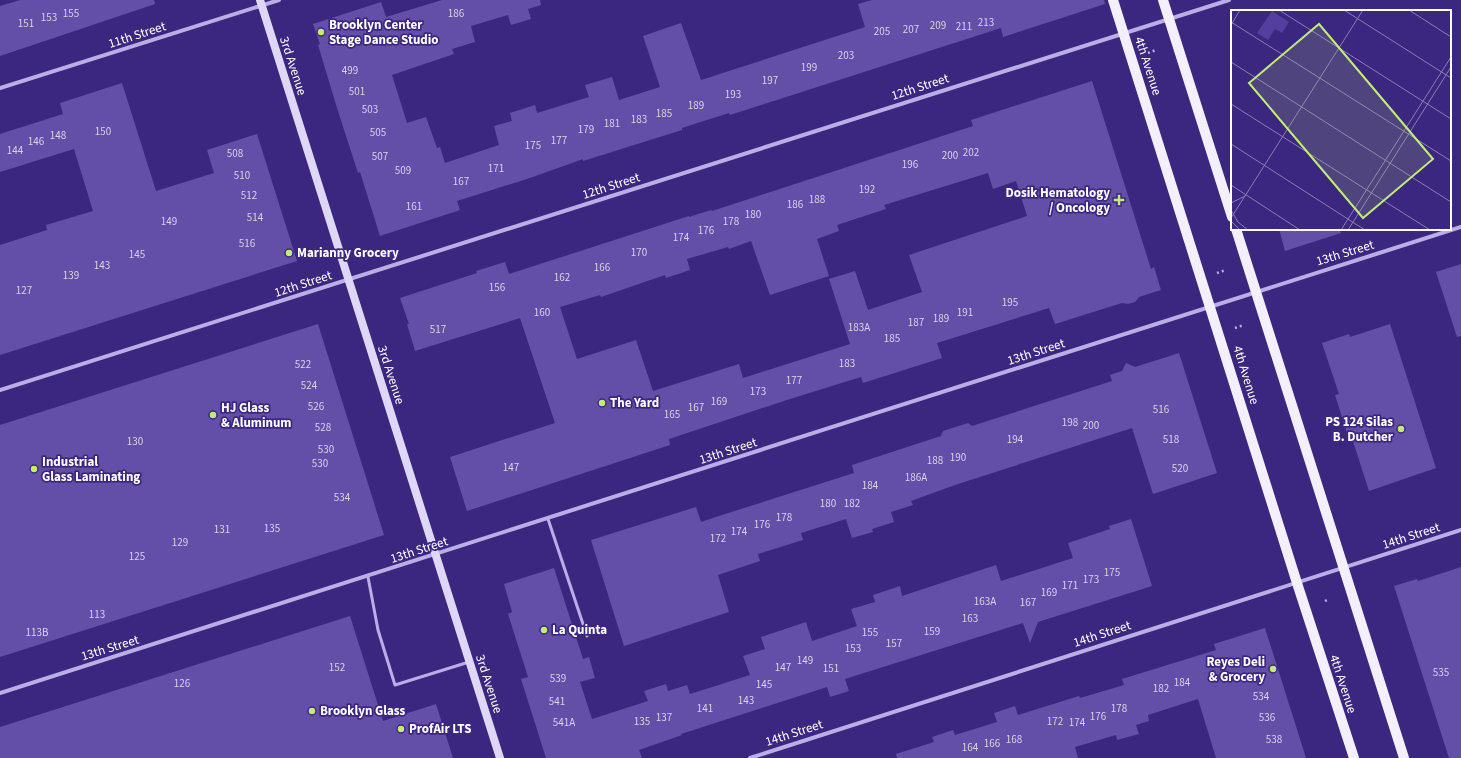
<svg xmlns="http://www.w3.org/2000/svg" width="1461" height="758" font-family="'Source Sans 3',sans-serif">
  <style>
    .building { fill: #634fa8; fill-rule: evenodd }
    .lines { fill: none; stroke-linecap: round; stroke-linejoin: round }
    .path { stroke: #baaee6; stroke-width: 2.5; stroke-dasharray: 2 3; stroke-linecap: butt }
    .service { stroke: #baaee6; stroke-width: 3 }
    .minor { stroke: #baaee6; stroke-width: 4 }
    .secondary { stroke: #ded7f5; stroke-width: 8 }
    .primary { stroke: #f3effd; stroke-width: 10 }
    .poi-dot { fill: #bfee73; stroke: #3c2780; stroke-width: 1.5 }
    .labels { text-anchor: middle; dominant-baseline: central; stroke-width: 3.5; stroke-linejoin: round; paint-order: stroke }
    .number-label { font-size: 11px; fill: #d8d3e9 }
    .poi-label { font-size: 13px; font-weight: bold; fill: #fff; stroke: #3c2780; text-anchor: start }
    .street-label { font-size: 13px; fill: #fff; stroke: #3c2780 }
    .inset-road { fill: none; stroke: #8a7db3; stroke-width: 1 }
    .view { fill: #bfee73; fill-opacity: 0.15; stroke: #bfee73; stroke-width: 2 }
    .inset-edge { fill: none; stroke: #fff; stroke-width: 2 }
  </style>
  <rect width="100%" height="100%" fill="#3c2780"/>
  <!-- building -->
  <g class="building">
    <polygon points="20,0 154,0 155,4 0,56 0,6"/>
    <polygon points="442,0 540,0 541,5 528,9 531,19 511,25 508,15 471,26 475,42 452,49 454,54 392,75 407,123 426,117 437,148 440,147 445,163 499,145 494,126 512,121 510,113 535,105 537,113 589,97 585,85 612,77 619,100 660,87 643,36 681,23 701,80 865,27 858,4 872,0 1104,0 1105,4 1003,37 1001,28 730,115 729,113 682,128 682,130 583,161 583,159 530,178 457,201 460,210 380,236 360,172 358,173 337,108 318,45 320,44 313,24 381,2 386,17"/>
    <path d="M 1092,81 L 1151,269 L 1154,267 L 1161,290 L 1139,297 L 1135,302 L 1128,304 L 1122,303 L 1055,324 L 1049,308 L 937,343 L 942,358 L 863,383 L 861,377 L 790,399 L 669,439 L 670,445 L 467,511 L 450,457 L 555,423 L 520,318 L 415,351 L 407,324 L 409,324 L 400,298 L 477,273 L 476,271 L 505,262 L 509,274 L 689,216 L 689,217 L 711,210 L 712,211 L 973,126 L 971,120 ZM 988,173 L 993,189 L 1016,181 L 1027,216 L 909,255 L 922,292 L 868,310 L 855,271 L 829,279 L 850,344 L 743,378 L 739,364 L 653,391 L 636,340 L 577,359 L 560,307 L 600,295 L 601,297 L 665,275 L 666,278 L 690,270 L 687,259 L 728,247 L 729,249 L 751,241 L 770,295 L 829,276 L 817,239 L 839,231 L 837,225 L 886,209 L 884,205 Z"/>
    <polygon points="122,83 156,191 214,173 207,150 257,134 297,261 0,355 0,245 47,230 46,225 93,211 74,149 0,172 0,134 63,114 60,103"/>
    <polygon points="1279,229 1340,229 1341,233 1285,251"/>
    <polygon points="1461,264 1461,336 1457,337 1436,272"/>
    <polygon points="318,324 384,535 0,657 0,425"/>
    <polygon points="1390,324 1436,468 1369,491 1350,432 1347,433 1335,395 1339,394 1322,343 1349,334 1350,337"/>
    <polygon points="1179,353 1217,473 1153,494 1132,428 955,485 911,501 913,505 891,512 894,522 872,529 873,532 852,538 846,519 801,533 803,540 758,554 760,561 718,575 729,612 624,646 591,540 696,507 701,522 722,515 854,473 852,465 941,436 943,431 968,423 972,426 1112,381 1110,375 1122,371 1126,363 1135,367"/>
    <polygon points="1131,519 1152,586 1038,622 1030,643 1023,623 845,679 849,691 830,697 827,687 681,734 682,735 639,750 642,758 546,758 521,679 528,677 508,614 512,612 504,584 554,568 583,659 589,657 595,678 580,682 592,719 648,701 644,691 666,684 668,691 687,685 690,694 750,675 743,656 765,649 761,637 806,622 812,641 857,626 851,609 875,602 873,595 900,586 902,596 996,565 1001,581 1073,558 1068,543 1110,529 1109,526"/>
    <polygon points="1461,567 1461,758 1449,758 1394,586 1417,579 1418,581"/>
    <polygon points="350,616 383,721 436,704 453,758 0,758 0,727"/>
    <polygon points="1265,628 1306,758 1216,758 1198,699 1148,715 1149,721 1136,725 1139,734 1117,740 1116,735 1075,747 1078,758 897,758 896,754 934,742 932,737 953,730 955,735 997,722 994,713 1015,706 1018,715 1079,696 1080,698 1124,685 1122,679 1216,650 1214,644"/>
  </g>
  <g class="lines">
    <!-- path -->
    <g class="path">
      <polyline points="1148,53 1156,50"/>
      <polyline points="1217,273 1226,270"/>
      <polyline points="1235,328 1244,325"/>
      <polyline points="1325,601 1329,599"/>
    </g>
    <!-- service -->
    <g class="service">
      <polyline points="548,519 587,636"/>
      <polyline points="368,577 378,630 395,685 469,662"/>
    </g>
    <!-- minor -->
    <g class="minor">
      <polyline points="0,88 279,0"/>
      <polyline points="0,390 1229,0"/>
      <path d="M 0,693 C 488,539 973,380 1461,227"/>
      <polyline points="750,758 1461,530"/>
    </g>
    <!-- secondary -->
    <polyline class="secondary" points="260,0 500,758"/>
    <!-- primary -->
    <g class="primary">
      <polyline points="1113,0 1297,583 1354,758"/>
      <polyline points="1163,0 1232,217"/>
      <polyline points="1236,229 1404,758"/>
    </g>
  </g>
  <!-- markers -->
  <g class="poi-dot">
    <circle cx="321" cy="32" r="4"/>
    <path d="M1117 194h4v4h4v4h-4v4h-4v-4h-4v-4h4z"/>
    <circle cx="289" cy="253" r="4"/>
    <circle cx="602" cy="403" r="4"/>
    <circle cx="213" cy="415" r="4"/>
    <circle cx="1401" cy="429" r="4"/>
    <circle cx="34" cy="469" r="4"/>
    <circle cx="544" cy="630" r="4"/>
    <circle cx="1273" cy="669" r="4"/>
    <circle cx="312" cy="711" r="4"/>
    <circle cx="401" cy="729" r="4"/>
  </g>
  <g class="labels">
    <!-- number labels -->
    <g class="number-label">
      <text x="71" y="13">155</text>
      <text x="456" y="13">186</text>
      <text x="49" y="17">153</text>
      <text x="986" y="22">213</text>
      <text x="26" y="23">151</text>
      <text x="938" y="25">209</text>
      <text x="964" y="26">211</text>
      <text x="911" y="29">207</text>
      <text x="882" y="31">205</text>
      <text x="846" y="55">203</text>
      <text x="809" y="67">199</text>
      <text x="350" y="70">499</text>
      <text x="770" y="80">197</text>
      <text x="357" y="91">501</text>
      <text x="733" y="94">193</text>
      <text x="696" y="105">189</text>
      <text x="370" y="109">503</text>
      <text x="664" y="113">185</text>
      <text x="639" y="119">183</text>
      <text x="612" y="123">181</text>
      <text x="586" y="129">179</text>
      <text x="103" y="131">150</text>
      <text x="378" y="132">505</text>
      <text x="58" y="135">148</text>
      <text x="559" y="140">177</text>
      <text x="36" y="141">146</text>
      <text x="533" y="145">175</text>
      <text x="15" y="150">144</text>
      <text x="971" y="152">202</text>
      <text x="235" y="153">508</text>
      <text x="950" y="155">200</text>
      <text x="380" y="156">507</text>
      <text x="910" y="164">196</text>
      <text x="496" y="168">171</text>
      <text x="403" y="170">509</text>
      <text x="242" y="175">510</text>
      <text x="461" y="181">167</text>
      <text x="867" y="189">192</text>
      <text x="249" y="195">512</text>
      <text x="817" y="199">188</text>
      <text x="795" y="204">186</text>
      <text x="414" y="206">161</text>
      <text x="753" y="214">180</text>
      <text x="255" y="217">514</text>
      <text x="169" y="221">149</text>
      <text x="731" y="221">178</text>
      <text x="706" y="230">176</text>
      <text x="681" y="237">174</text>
      <text x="247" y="243">516</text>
      <text x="639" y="252">170</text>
      <text x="137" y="254">145</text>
      <text x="102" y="265">143</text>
      <text x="602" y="267">166</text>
      <text x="71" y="275">139</text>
      <text x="562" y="277">162</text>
      <text x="497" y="287">156</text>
      <text x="24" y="290">127</text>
      <text x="1010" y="302">195</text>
      <text x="542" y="312">160</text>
      <text x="965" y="312">191</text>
      <text x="941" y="318">189</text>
      <text x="916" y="322">187</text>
      <text x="859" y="327">183A</text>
      <text x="438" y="329">517</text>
      <text x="892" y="338">185</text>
      <text x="847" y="363">183</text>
      <text x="303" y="364">522</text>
      <text x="794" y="380">177</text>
      <text x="309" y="385">524</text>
      <text x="758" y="391">173</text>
      <text x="719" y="401">169</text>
      <text x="316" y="406">526</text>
      <text x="696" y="407">167</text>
      <text x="1161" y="409">516</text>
      <text x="672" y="414">165</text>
      <text x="1070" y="422">198</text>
      <text x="1091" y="425">200</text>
      <text x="323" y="427">528</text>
      <text x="1015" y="439">194</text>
      <text x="1171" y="439">518</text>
      <text x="135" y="441">130</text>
      <text x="326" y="449">530</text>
      <text x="958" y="457">190</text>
      <text x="935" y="460">188</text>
      <text x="320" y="463">530</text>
      <text x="511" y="467">147</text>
      <text x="1180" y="468">520</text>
      <text x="916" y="477">186A</text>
      <text x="870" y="485">184</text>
      <text x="342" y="497">534</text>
      <text x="828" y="503">180</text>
      <text x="852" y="503">182</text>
      <text x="784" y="517">178</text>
      <text x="762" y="524">176</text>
      <text x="272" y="528">135</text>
      <text x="222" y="529">131</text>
      <text x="739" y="531">174</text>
      <text x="718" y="538">172</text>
      <text x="180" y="542">129</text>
      <text x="137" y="556">125</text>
      <text x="1112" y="572">175</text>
      <text x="1091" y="579">173</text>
      <text x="1070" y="585">171</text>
      <text x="1049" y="592">169</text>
      <text x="985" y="601">163A</text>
      <text x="1028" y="602">167</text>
      <text x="97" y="614">113</text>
      <text x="970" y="618">163</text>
      <text x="932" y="631">159</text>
      <text x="37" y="632">113B</text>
      <text x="870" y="632">155</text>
      <text x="894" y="643">157</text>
      <text x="853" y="648">153</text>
      <text x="805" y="660">149</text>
      <text x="337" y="667">152</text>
      <text x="783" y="667">147</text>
      <text x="831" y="668">151</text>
      <text x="1441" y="672">535</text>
      <text x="558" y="678">539</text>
      <text x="1182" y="682">184</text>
      <text x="182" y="683">126</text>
      <text x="764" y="684">145</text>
      <text x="1161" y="688">182</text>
      <text x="1261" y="696">534</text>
      <text x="746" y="700">143</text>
      <text x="557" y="701">541</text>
      <text x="705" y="708">141</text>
      <text x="1119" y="708">178</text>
      <text x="1098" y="716">176</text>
      <text x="664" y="717">137</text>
      <text x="1267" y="717">536</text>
      <text x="642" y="721">135</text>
      <text x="1055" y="721">172</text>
      <text x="564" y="722">541A</text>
      <text x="1077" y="722">174</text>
      <text x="1014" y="739">168</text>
      <text x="1274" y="739">538</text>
      <text x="992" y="743">166</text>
      <text x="970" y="747">164</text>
    </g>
    <!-- poi labels -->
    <g class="poi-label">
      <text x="329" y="25">Brooklyn Center<tspan x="329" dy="15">Stage Dance Studio</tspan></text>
      <text x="1110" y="193" text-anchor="end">Dosik Hematology<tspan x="1110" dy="15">/ Oncology</tspan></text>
      <text x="297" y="253">Marianny Grocery</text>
      <text x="610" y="403">The Yard</text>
      <text x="221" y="408">HJ Glass<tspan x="221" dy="15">&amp; Aluminum</tspan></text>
      <text x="1393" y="422" text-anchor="end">PS 124 Silas<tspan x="1393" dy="15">B. Dutcher</tspan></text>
      <text x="42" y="462">Industrial<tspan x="42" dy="15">Glass Laminating</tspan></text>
      <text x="552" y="630">La Quinta</text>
      <text x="1265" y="662" text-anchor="end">Reyes Deli<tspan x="1265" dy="15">&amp; Grocery</tspan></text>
      <text x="320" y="711">Brooklyn Glass</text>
      <text x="409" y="729">ProfAir LTS</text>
    </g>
    <!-- street labels -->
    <g class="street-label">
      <text transform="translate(137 35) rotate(-18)">11th Street</text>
      <text transform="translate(293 66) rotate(72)">3rd Avenue</text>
      <text transform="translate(1148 66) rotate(72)">4th Avenue</text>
      <text transform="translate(920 87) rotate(-18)">12th Street</text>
      <text transform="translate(611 186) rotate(-18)">12th Street</text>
      <text transform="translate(1345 253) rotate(-17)">13th Street</text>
      <text transform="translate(303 284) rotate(-18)">12th Street</text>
      <text transform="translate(1036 352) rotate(-18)">13th Street</text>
      <text transform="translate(391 375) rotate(72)">3rd Avenue</text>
      <text transform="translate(1246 375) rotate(73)">4th Avenue</text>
      <text transform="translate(728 451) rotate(-18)">13th Street</text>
      <text transform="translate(1411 536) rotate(-18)">14th Street</text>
      <text transform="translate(419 550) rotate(-18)">13th Street</text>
      <text transform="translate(1102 634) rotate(-18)">14th Street</text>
      <text transform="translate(110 648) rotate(-17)">13th Street</text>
      <text transform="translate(489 684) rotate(72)">3rd Avenue</text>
      <text transform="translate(1343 684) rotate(72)">4th Avenue</text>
      <text transform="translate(794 733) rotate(-18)">14th Street</text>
    </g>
  </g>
  <!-- overview -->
  <g transform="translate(1231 10)">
    <rect width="220" height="220" fill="#3c2780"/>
    <path d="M 41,1 L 58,12 L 51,23 L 44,19 L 37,30 L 26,23 Z" fill="#543e9f"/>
    <path class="inset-road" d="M 48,0 L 220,109M 113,0 L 220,68M 178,0 L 220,27M 0,12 L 220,151M 0,15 L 9,0M 0,52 L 220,192M 0,94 L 199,220M 0,134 L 134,220M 0,175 L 69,220M 0,193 L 14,186M 0,200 L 7,212 L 17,220M 0,208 L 132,0M 0,211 L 9,220M 110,220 L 220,47M 117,220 L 220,57"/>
    <path class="view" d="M 88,14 L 202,149 L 132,208 L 18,73 Z"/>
    <rect width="220" height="220" class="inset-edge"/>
  </g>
</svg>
